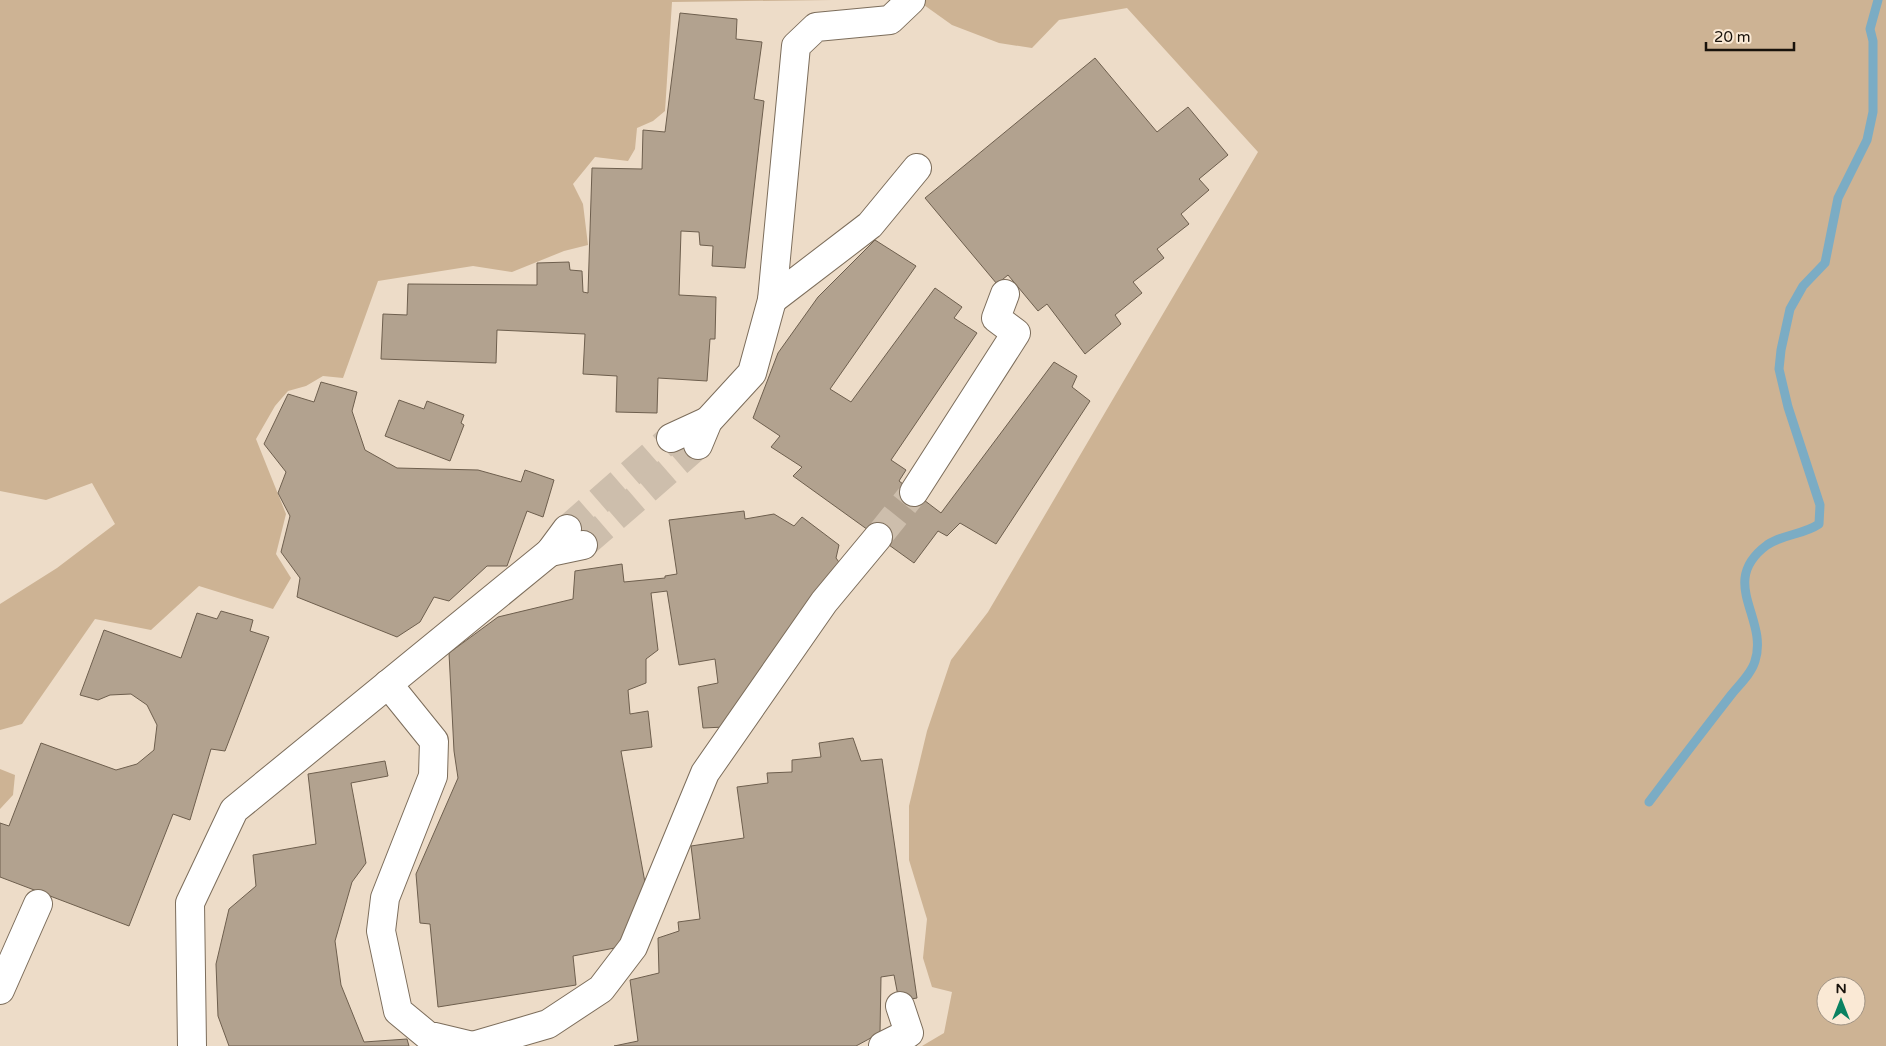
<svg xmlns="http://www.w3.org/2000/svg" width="1886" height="1046" font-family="'Varela Round',sans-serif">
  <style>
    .green { fill: #cdb394; fill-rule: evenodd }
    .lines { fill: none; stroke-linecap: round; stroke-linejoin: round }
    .stream { stroke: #7bacc4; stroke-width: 9 }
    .building { fill: #b2a28f; stroke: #6e5f4e }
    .minor-tunnel { stroke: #cdbeac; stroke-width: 28; stroke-dasharray: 28 14; stroke-linecap: butt }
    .minor-casing { stroke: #7c6d5b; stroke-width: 30 }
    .minor { stroke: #fff; stroke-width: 28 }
  </style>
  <rect width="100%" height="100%" fill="#eddcc8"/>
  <!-- green -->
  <g class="green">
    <polygon points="0,0 832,0 672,2 665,111 653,121 637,128 635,149 628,161 595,157 573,184 583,204 588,245 564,251 512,272 473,266 378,281 343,378 323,376 306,386 288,391 275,406 256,439 286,514 276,554 291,578 273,609 199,586 151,630 95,619 22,724 0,730 0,604 57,568 115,524 92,483 46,500 0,491"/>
    <path d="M 917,0 L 1886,0 L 1886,1046 L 922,1046 L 944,1033 L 952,992 L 932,987 L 923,958 L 927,919 L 909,860 L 909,806 L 927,731 L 951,660 L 988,612 L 1258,152 L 1127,8 L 1059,20 L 1032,48 L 999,43 L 952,25 ZM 1826,986 L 1856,986 L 1856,1016 L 1826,1016 Z"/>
    <polygon points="0,769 15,775 13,795 0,809"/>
  </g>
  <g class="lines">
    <!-- stream -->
    <path class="stream" d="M 1649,802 C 1676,766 1703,731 1731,695 C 1738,686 1752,673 1755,661 C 1769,618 1717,582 1767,545 C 1783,534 1803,535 1819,524 L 1820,505 L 1788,407 L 1779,369 L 1781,350 L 1790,309 L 1803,286 L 1825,263 L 1838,198 L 1867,140 L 1873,112 L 1873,41 L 1870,29 L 1878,0"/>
  </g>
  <!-- building -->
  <g class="building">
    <polygon points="680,13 737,19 736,39 762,42 754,99 764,101 745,268 712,266 713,246 700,245 699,232 681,231 679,295 716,297 715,339 710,339 707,381 658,378 657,413 616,412 617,376 583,374 585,334 497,330 496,363 381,359 383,314 407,315 408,284 537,285 537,263 569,262 570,270 582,271 583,292 588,293 592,168 642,169 643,130 665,132"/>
    <polygon points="1095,58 1157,132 1188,107 1228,155 1199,179 1209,190 1181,214 1189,224 1157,249 1164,258 1133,282 1142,293 1115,315 1121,324 1085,354 1047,304 1038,311 1008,275 997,284 925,198"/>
    <polygon points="875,240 916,266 830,389 851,402 935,288 962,307 954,318 977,333 891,460 906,470 899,481 941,513 1054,362 1077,376 1072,387 1090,401 996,544 960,523 947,536 938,531 914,563 793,476 802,467 771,447 780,436 753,418 778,353 818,297"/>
    <polygon points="321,382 357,392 352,411 365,450 397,468 478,470 521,482 525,470 554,480 543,517 527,511 507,566 487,566 449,601 434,597 420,622 397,637 297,597 300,578 281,552 290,516 278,493 286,472 264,444 288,394 314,402"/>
    <polygon points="399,400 424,409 427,401 464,415 461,423 464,425 450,461 385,436"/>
    <polygon points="744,511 745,519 774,514 794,526 802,517 839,545 836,558 841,565 725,727 703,728 698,687 718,683 715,659 679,665 667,591 651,593 658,650 646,659 646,683 628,690 630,714 648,711 652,747 621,751 646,888 620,947 573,956 576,985 438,1007 430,924 420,923 416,874 458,778 454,751 449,653 498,617 573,599 575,571 622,564 624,582 665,578 665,576 677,574 669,520"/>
    <polygon points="221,611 253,620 250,631 269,637 225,751 211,749 190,820 173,814 129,926 0,877 0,823 9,826 41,743 116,770 137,764 154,750 157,725 147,705 131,694 110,695 98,700 80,695 104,630 181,658 197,613 217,619"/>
    <polygon points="853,738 861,761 882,759 917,998 899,1001 894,975 881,977 880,1033 856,1046 614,1046 638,1041 630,980 659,973 658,938 679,931 678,922 700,919 691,846 744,838 737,787 768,783 767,773 792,772 792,760 821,757 819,743"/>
    <polygon points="385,761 388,776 351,783 366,863 352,882 335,941 341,985 364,1042 407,1039 409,1046 229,1046 218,1016 216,964 229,909 256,886 253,855 316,844 308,774"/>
  </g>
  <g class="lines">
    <!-- minor-tunnel -->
    <g class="minor-tunnel">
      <polyline points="567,529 671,438"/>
      <polyline points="878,537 914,492"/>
      <polyline points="583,545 698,445"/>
    </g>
    <defs>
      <g id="minor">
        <polyline points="772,300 870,225 917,168"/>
        <polyline points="671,438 708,421"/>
        <polyline points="698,445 708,421 752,373 772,300 796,46 816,27 890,20 911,0"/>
        <polyline points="914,492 1016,333 996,318 1005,294"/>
        <polyline points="550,552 583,545"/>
        <polyline points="388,684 434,741 433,776 385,898 381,931 398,1011 427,1035 473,1046 548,1024 601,989 633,947 705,773 824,602 878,537"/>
        <polyline points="0,990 38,904"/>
        <polyline points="192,1046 190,903 234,810 550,552 567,529"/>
        <polyline points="883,1046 909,1033 900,1006"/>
      </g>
    </defs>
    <!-- minor casing -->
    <use href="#minor" class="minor-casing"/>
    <!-- minor -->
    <use href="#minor" class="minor"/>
  </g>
  <!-- north arrow -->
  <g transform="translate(1841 1001)"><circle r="24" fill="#fae9d5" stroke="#a09384"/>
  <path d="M0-4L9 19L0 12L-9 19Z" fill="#098261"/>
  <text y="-8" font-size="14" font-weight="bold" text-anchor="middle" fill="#18120b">N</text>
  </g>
  <!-- scale -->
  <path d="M1706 42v8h88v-8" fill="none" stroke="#18120b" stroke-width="2.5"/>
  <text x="1714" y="42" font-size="15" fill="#18120b" stroke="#fae9d5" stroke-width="4" paint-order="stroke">20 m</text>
</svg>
